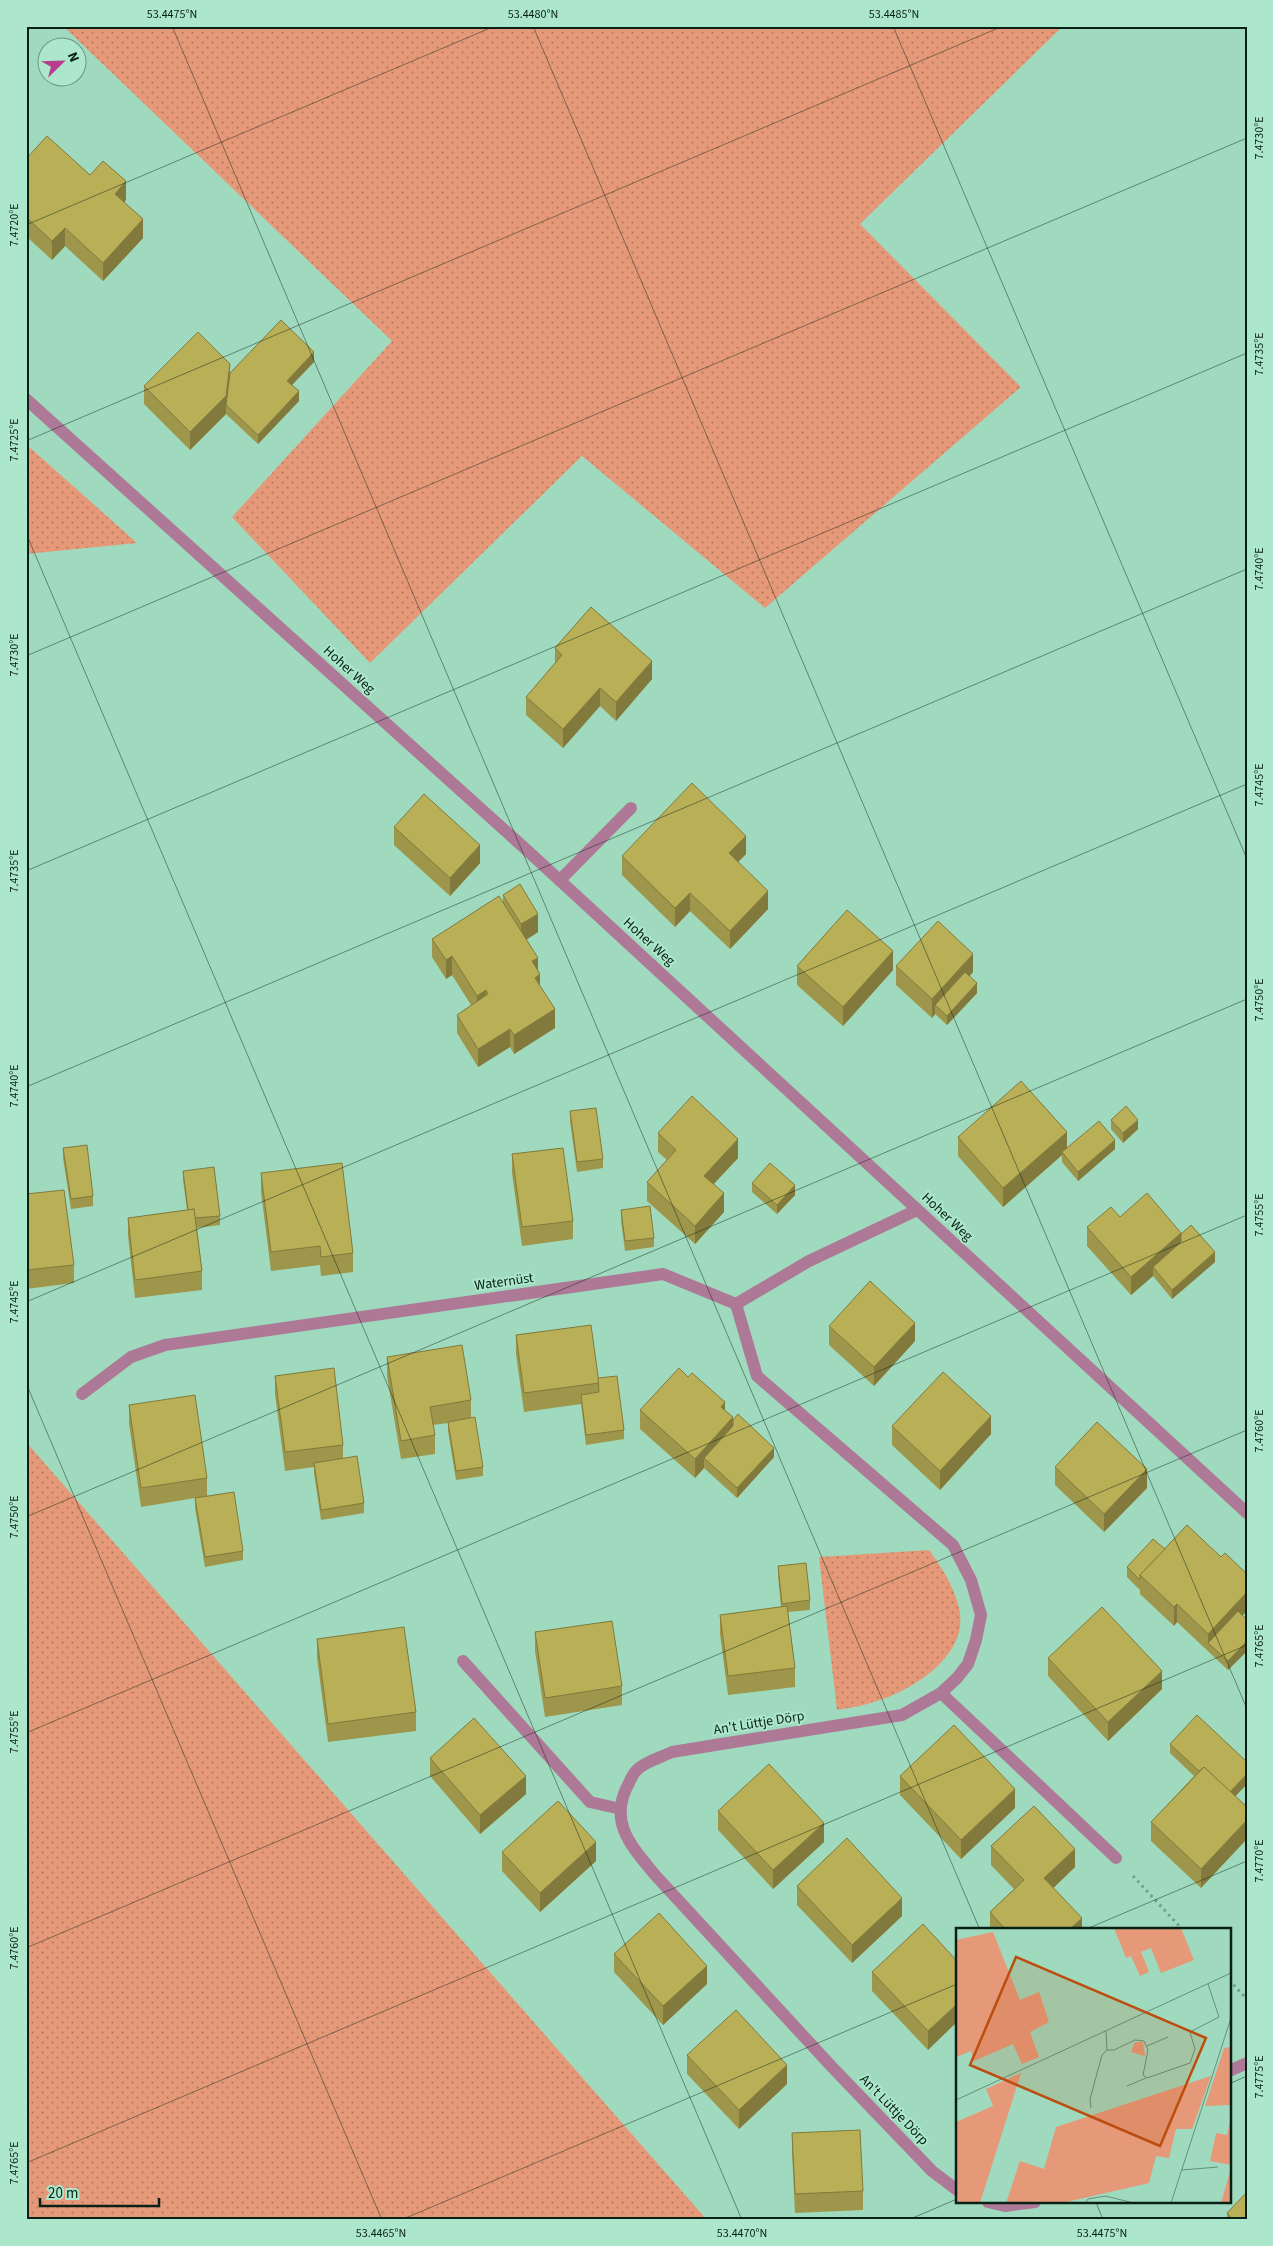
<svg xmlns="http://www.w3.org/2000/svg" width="1273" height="2246" font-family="'Source Sans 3',sans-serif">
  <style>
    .green { fill: url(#green-dots) }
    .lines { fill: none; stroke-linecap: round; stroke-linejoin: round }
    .path { stroke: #709f89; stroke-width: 3; stroke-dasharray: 2.5 4; stroke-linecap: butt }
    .minor { stroke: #ad7997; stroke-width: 12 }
    .wall { fill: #9e964a }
    .shaded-wall { fill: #817a3c }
    .building { fill: #b8af56; stroke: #817a3c }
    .ticks { fill: none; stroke: #082016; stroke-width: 1; stroke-opacity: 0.45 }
    .labels { text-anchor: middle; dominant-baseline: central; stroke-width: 4; stroke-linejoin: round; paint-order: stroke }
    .street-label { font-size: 14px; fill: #082016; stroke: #ade7cb }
    .inset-road { fill: none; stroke: #63907b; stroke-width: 1 }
    .view { fill: #bb4e0e; fill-opacity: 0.15; stroke: #bb4e0e; stroke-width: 2.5 }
    .inset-edge { fill: none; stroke: #082016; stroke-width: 2.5 }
    .neatline { fill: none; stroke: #082016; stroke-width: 2 }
    .ticks-label { font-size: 12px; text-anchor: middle; fill: #082016 }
  </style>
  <defs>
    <pattern id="green-dots" width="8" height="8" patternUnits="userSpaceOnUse" patternTransform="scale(1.25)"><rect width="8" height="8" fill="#e59979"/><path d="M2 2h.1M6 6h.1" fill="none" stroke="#b87c62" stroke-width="1.8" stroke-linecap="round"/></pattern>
  </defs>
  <rect width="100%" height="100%" fill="#a0dabe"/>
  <!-- green -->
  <g class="green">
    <polygon points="63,26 1063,26 860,224 1021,387 765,608 582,456 370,663 232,517 392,341"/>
    <polygon points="26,444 137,543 26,554"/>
    <polygon points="26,1442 707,2220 26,2220"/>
    <path d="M 929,1550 C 942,1568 954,1586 959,1608 C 971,1657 907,1694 867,1704 C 857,1707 847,1708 837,1710 L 819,1557 Z"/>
  </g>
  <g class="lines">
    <!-- path -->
    <g class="path">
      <polyline points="1133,1876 1183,1930"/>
      <polyline points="1229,1980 1247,1999"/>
    </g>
    <!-- minor -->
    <g class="minor">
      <polyline points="26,399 530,853 1247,1513"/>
      <polyline points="560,880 631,808"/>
      <path d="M 736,1304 L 757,1376 L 953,1545 L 971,1580 L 981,1615 L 976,1640 L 968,1664 L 957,1678 L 941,1693 L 902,1715 L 672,1752 C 662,1757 644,1762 637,1770 C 633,1773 631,1779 629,1783 C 607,1822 632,1847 656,1876 L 832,2067 L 932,2171 L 957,2190"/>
      <polyline points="736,1304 809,1261 917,1210"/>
      <polyline points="82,1394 131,1357 165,1345 663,1274 736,1304"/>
      <polyline points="463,1661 590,1802 621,1809"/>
      <polyline points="941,1693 1116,1858"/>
      <polyline points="1229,2071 1247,2063"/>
      <polyline points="988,2202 1005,2206 1035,2202"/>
    </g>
  </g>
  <!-- wall -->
  <g class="wall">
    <polygon points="26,159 90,175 126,200 124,202 143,238 103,281 65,246 52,260 26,236"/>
    <polygon points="314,362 292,385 299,401 258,444 226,414 190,450 144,404 144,386"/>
    <polygon points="555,648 652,679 616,721 600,706 563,748 526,715 526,697 555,663"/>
    <polygon points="394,827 480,863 450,896 394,845"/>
    <polygon points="746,854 738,862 768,909 730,949 690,911 675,927 622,875 622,856"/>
    <polygon points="503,895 538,932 526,940 538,970 540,986 555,1028 514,1054 510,1047 478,1067 457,1033 457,1015 471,1005 452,975 446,979 432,957 432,939 503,902"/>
    <polygon points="797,966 893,970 843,1026 797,985"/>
    <polygon points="896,966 973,972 969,977 977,993 947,1025 935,1014 932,1018 896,985"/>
    <polygon points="570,1111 603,1159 603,1168 577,1172 570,1121"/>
    <polygon points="1111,1120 1138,1129 1123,1143 1111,1129"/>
    <polygon points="658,1133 738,1158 714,1184 724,1212 695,1244 647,1201 647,1182 667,1160 658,1152"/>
    <polygon points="958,1137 1067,1148 1115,1149 1078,1181 1062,1162 1062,1155 1003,1207 958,1156"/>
    <polygon points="63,1148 93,1196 93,1206 71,1209 63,1158"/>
    <polygon points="512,1154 573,1221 573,1239 522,1246 512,1173"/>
    <polygon points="183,1171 220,1216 220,1225 197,1228 202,1271 202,1290 135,1298 128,1236 128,1218 187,1210 183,1180"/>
    <polygon points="261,1173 353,1253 353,1272 321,1276 320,1265 271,1271 261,1192"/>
    <polygon points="752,1183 795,1195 777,1214 752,1192"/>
    <polygon points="26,1194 74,1265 74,1283 26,1289"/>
    <polygon points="621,1210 654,1238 654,1247 625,1251 621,1220"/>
    <polygon points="1120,1217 1181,1234 1215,1262 1172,1299 1153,1276 1131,1295 1087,1246 1087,1227"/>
    <polygon points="829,1326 915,1341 874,1386 829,1345"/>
    <polygon points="516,1335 598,1378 624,1430 624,1439 586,1445 581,1404 524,1412 516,1354"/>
    <polygon points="387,1357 471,1400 471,1418 483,1467 483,1476 456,1480 448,1431 448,1423 433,1425 435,1435 435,1454 401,1459 387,1376"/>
    <polygon points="275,1376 343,1445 343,1459 364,1503 364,1513 321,1520 314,1473 314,1467 285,1471 275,1394"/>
    <polygon points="688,1377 725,1410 733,1420 774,1457 737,1498 704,1468 695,1478 640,1429 640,1410"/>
    <polygon points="129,1405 207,1478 207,1496 243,1551 243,1560 205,1567 195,1508 195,1498 141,1507 129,1424"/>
    <polygon points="892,1426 991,1434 940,1490 892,1445"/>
    <polygon points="1055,1467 1147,1488 1104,1532 1055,1485"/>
    <polygon points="1165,1549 1247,1620 1247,1651 1228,1670 1177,1622 1174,1626 1140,1594 1140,1590 1127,1577 1127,1567"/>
    <polygon points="778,1566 810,1600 810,1610 788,1612 795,1668 795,1687 728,1695 720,1634 720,1615 781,1607 778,1576"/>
    <polygon points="535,1632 622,1686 622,1705 545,1717 535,1651"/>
    <polygon points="317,1639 416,1712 416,1731 328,1742 317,1658"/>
    <polygon points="1048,1658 1162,1689 1108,1741 1048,1676"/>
    <polygon points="1170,1744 1247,1784 1235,1796 1201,1888 1151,1841 1151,1822 1194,1776 1170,1753"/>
    <polygon points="430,1758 526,1794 480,1834 430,1776"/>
    <polygon points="900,1776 1015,1808 961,1859 900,1795"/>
    <polygon points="718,1811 824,1842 773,1889 718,1830"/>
    <polygon points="991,1846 1075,1867 1053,1888 1082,1930 990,1930 990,1912 1014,1889 991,1865"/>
    <polygon points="502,1852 596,1861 540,1912 502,1871"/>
    <polygon points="797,1886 902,1916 852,1963 797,1905"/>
    <polygon points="614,1954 707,1984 663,2025 614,1972"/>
    <polygon points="957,1961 928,2050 872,1991 872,1972"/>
    <polygon points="687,2055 787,2084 739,2129 687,2074"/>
    <polygon points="792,2133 863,2191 863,2210 795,2213 792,2152"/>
    <polygon points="1227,2213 1247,2220 1227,2220"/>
  </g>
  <!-- shaded-wall -->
  <g class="shaded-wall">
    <polygon points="126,181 126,200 115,212 115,194"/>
    <polygon points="143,219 143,238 103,281 103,263"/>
    <polygon points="65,228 65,246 52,260 52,241"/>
    <polygon points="314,352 314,362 287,390 287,381"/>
    <polygon points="230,364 230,383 226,405 226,414 190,450 190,432"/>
    <polygon points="299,391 299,401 258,444 258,435"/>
    <polygon points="652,661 652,679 616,721 616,702"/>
    <polygon points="600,688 600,706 563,748 563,729"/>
    <polygon points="746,836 746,854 729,871 729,853"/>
    <polygon points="480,845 480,863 450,896 450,878"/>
    <polygon points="768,891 768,909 730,949 730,931"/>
    <polygon points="690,893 690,911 675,927 675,908"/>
    <polygon points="538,914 538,932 521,943 521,924"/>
    <polygon points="893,951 893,970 843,1026 843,1007"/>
    <polygon points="973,954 973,972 940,1009 935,1005 935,1014 932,1018 932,999"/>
    <polygon points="452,956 452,975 446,979 446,960"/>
    <polygon points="538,958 538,976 540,974 540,993 535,996 532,961"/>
    <polygon points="977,983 977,993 947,1025 947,1016"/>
    <polygon points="486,990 486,1009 477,1015 477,996"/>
    <polygon points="555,1009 555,1028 514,1054 514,1035"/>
    <polygon points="510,1029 510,1047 478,1067 478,1049"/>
    <polygon points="1138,1120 1138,1129 1123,1143 1123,1133"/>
    <polygon points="1067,1132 1067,1151 1062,1152 1062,1155 1003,1207 1003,1188"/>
    <polygon points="738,1139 738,1158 704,1194 704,1176"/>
    <polygon points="1115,1140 1115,1149 1078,1181 1078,1172"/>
    <polygon points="795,1185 795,1195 777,1214 777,1205"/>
    <polygon points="724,1193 724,1212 695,1244 695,1226"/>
    <polygon points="1181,1233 1181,1251 1153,1267 1153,1276 1131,1295 1131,1277"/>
    <polygon points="1215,1252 1215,1262 1172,1299 1172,1290"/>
    <polygon points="915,1323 915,1341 874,1386 874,1367"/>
    <polygon points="725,1402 725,1421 721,1407"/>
    <polygon points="991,1416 991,1434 940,1490 940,1471"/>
    <polygon points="733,1417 733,1436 704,1458 704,1468 695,1478 695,1459"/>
    <polygon points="774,1448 774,1457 737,1498 737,1488"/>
    <polygon points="1147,1469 1147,1488 1104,1532 1104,1514"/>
    <polygon points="1247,1592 1247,1611 1213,1647 1208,1643 1208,1634"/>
    <polygon points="1177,1604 1177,1622 1174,1626 1174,1607"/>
    <polygon points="1247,1641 1247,1651 1228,1670 1228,1661"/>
    <polygon points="1162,1671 1162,1689 1108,1741 1108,1722"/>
    <polygon points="1247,1774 1247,1784 1226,1806 1226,1796"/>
    <polygon points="526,1776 526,1794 480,1834 480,1815"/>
    <polygon points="1015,1789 1015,1808 961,1859 961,1840"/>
    <polygon points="1247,1820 1247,1839 1201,1888 1201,1869"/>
    <polygon points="824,1823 824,1842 773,1889 773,1870"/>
    <polygon points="596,1842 596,1861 540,1912 540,1893"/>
    <polygon points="1075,1849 1075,1867 1044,1897 1044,1878"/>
    <polygon points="902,1898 902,1916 852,1963 852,1945"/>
    <polygon points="1082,1918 1082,1930 1069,1930"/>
    <polygon points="707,1966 707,1984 663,2025 663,2006"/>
    <polygon points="957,2004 957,2022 928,2050 928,2031"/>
    <polygon points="787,2065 787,2084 739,2129 739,2110"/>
  </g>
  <!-- building -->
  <g class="building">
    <polygon points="47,136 90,175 103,161 126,181 115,194 143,219 103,263 65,228 52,241 26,217 26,159"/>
    <polygon points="281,320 314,352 287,381 299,391 258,435 226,405 230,373"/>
    <polygon points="198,332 230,364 226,396 190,432 144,386"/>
    <polygon points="591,607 652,661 616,702 600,688 563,729 526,697 562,655 555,648"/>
    <polygon points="692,783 746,836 729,853 768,891 730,931 690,893 675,908 622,856"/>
    <polygon points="424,794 480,845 450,878 394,827"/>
    <polygon points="520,884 538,914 521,924 503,895"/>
    <polygon points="499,896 538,958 532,961 540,974 535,978 555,1009 514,1035 510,1029 478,1049 457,1015 488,994 486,990 477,996 452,956 446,960 432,939"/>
    <polygon points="847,910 893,951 843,1007 797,966"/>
    <polygon points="938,921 973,954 932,999 896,966"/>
    <polygon points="965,972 977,983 947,1016 935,1005"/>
    <polygon points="1021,1081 1067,1132 1003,1188 958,1137"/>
    <polygon points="692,1096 738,1139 704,1176 724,1193 695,1226 647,1182 676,1150 658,1133"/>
    <polygon points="1126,1106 1138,1120 1123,1133 1111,1120"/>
    <polygon points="596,1108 603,1159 577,1162 570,1111"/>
    <polygon points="1099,1121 1115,1140 1078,1172 1062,1152"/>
    <polygon points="87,1145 93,1196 71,1199 63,1148"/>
    <polygon points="563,1148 573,1221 522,1227 512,1154"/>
    <polygon points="342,1163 353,1253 321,1257 320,1246 271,1252 261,1173"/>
    <polygon points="770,1163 795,1185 777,1205 752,1183"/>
    <polygon points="214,1167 220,1216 195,1218 194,1209 188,1210 183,1171"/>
    <polygon points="64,1190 74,1265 26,1270 26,1194"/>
    <polygon points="1147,1193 1181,1233 1131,1277 1087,1227 1111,1207 1120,1217"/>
    <polygon points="650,1206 654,1238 625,1241 621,1210"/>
    <polygon points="194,1209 202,1271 135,1280 128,1218"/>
    <polygon points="1191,1225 1215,1252 1172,1290 1153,1267 1181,1242 1181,1234"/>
    <polygon points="870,1281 915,1323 874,1367 829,1326"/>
    <polygon points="591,1325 599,1383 524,1393 516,1335"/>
    <polygon points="462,1345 471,1400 430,1407 435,1435 401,1441 387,1357"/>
    <polygon points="334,1368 343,1445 285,1452 275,1376"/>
    <polygon points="679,1368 688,1377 692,1373 725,1402 721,1407 733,1417 695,1459 640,1410"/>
    <polygon points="943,1372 991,1416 940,1471 892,1426"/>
    <polygon points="617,1376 624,1430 586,1435 581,1395 599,1392 598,1378"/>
    <polygon points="195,1395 207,1478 141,1488 129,1405"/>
    <polygon points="738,1414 774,1448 737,1488 704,1458 733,1426 733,1420"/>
    <polygon points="475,1417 483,1467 456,1471 448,1422"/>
    <polygon points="1097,1422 1147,1469 1104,1514 1055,1467"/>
    <polygon points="357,1456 364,1503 321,1510 314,1463"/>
    <polygon points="234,1492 243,1551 205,1557 195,1498"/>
    <polygon points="1187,1525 1221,1557 1225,1553 1247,1574 1247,1592 1208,1634 1177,1604 1174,1607 1140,1575"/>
    <polygon points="1153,1539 1165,1549 1140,1575 1140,1580 1127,1567"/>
    <polygon points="806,1563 810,1600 782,1604 778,1566"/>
    <polygon points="787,1606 795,1668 728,1676 720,1615"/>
    <polygon points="1102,1607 1162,1671 1108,1722 1048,1658"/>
    <polygon points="1238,1611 1247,1620 1247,1641 1228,1661 1208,1643"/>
    <polygon points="612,1621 622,1686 545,1698 535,1632"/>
    <polygon points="404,1627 416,1712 328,1724 317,1639"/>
    <polygon points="1197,1715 1247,1762 1247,1774 1230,1792 1204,1767 1199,1771 1170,1744"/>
    <polygon points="474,1718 526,1776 480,1815 430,1758"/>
    <polygon points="954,1725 1015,1789 961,1840 900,1776"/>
    <polygon points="769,1764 824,1823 773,1870 718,1811"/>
    <polygon points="1204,1767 1247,1807 1247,1820 1201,1869 1151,1822"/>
    <polygon points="558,1801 596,1842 540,1893 502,1852"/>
    <polygon points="1034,1806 1075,1849 1044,1878 1082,1918 1069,1930 1006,1930 990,1912 1024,1880 991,1846"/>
    <polygon points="847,1838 902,1898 852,1945 797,1886"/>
    <polygon points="659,1913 707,1966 663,2006 614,1954"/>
    <polygon points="923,1924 957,1961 957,2004 928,2031 872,1972"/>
    <polygon points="736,2010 787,2065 739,2110 687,2055"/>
    <polygon points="860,2130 863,2191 795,2194 792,2133"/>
    <polygon points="1247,2192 1247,2220 1233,2220 1227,2213"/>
  </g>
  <!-- ticks -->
  <path class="ticks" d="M 172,26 L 980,1930M 533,26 L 1247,1709M 893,26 L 1247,859M 26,225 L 495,26M 26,441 L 1003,26M 26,533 L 742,2220M 26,656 L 1247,138M 26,871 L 1247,353M 26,1087 L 1247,569M 26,1302 L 1247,784M 26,1383 L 382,2220M 26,1517 L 1247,999M 26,1733 L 1247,1215M 1084,1930 L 1247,1861M 26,1948 L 1247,1430M 1229,2084 L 1247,2076M 26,2163 L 1247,1645M 1096,2202 L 1103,2220M 401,2220 L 957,1984M 908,2220 L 957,2199"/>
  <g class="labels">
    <!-- street labels -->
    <g class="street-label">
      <text transform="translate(349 670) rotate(42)">Hoher Weg</text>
      <text transform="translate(649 942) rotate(42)">Hoher Weg</text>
      <text transform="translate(947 1217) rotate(43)">Hoher Weg</text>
      <text transform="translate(504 1282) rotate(-8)">Waternüst</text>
      <text transform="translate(759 1723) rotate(-9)">An't Lüttje Dörp</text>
      <text transform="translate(894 2110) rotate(46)">An't Lüttje Dörp</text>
    </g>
  </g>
  <!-- overview -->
  <g transform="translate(956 1928)">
    <rect width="275" height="275" fill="#a0dabe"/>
    <path d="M 158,0 L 225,0 L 238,32 L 205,45 L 195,20 L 170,30 ZM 37,4 L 64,72 L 83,64 L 93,94 L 74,104 L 83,129 L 66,136 L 57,116 L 18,133 L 15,123 L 0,129 L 0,12 ZM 179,114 L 187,114 L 189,128 L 175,124 ZM 275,119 L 275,177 L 249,178 L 268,120 ZM 65,145 L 24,275 L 0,275 L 0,194 L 37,178 L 30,161 ZM 255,148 L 236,201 L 220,201 L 213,230 L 200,228 L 193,255 L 106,275 L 50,275 L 64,233 L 88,241 L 100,199 ZM 275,189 L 275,237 L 254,233 L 260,205 L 271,207 ZM 275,240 L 275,275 L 265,275 Z" fill="#e59979"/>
    <path d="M 185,24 L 193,44 L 184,48 L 175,28 Z" fill="#e59979"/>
    <path class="inset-road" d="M 150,103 L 151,122M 191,118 L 212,109M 151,122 L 158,122 L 179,112 L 188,113 L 192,122 L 187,147 L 191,150 L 234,135 L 239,121 L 234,104 L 263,89 L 252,56M 171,158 L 190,150M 0,172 L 275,45M 135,180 L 134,171 L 146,127 L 151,122M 226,242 L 262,239M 129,275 L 132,271 L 149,268 L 174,274M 215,275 L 275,90"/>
    <path class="view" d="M 60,29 L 250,110 L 204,218 L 14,137 Z"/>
    <rect width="275" height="275" class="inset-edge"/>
  </g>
  <!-- border -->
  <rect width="1273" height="2246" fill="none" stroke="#ade7cb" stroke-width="55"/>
  <!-- north arrow -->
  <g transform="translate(62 62) rotate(67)"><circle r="24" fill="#ade7cb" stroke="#6b9783"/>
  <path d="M0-4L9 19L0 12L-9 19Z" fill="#b83d8f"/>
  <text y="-8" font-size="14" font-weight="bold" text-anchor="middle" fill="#082016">N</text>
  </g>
  <!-- scale -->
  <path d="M40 2198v8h119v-8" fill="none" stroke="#082016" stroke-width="2.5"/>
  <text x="48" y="2198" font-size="15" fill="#082016" stroke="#ade7cb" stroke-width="4" paint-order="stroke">20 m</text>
  <rect x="28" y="28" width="1218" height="2190" class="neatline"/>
  <g class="ticks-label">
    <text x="172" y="18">53.4475°N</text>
    <text x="533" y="18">53.4480°N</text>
    <text x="894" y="18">53.4485°N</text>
    <text transform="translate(1259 138) rotate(-90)" y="4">7.4730°E</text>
    <text transform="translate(14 225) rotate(-90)" y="4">7.4720°E</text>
    <text transform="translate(1259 354) rotate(-90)" y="4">7.4735°E</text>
    <text transform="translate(14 440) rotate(-90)" y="4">7.4725°E</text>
    <text transform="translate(1259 569) rotate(-90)" y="4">7.4740°E</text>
    <text transform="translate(14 655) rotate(-90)" y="4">7.4730°E</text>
    <text transform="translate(1259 785) rotate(-90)" y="4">7.4745°E</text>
    <text transform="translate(14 871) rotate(-90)" y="4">7.4735°E</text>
    <text transform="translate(1259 1000) rotate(-90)" y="4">7.4750°E</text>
    <text transform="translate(14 1086) rotate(-90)" y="4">7.4740°E</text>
    <text transform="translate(1259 1215) rotate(-90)" y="4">7.4755°E</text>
    <text transform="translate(14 1302) rotate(-90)" y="4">7.4745°E</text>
    <text transform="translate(1259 1431) rotate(-90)" y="4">7.4760°E</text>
    <text transform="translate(14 1517) rotate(-90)" y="4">7.4750°E</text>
    <text transform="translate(1259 1646) rotate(-90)" y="4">7.4765°E</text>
    <text transform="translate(14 1732) rotate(-90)" y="4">7.4755°E</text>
    <text transform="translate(1259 1861) rotate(-90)" y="4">7.4770°E</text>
    <text transform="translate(14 1948) rotate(-90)" y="4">7.4760°E</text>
    <text transform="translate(1259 2077) rotate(-90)" y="4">7.4775°E</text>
    <text transform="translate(14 2163) rotate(-90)" y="4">7.4765°E</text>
    <text x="381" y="2237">53.4465°N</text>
    <text x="742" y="2237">53.4470°N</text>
    <text x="1102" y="2237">53.4475°N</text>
  </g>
</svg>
